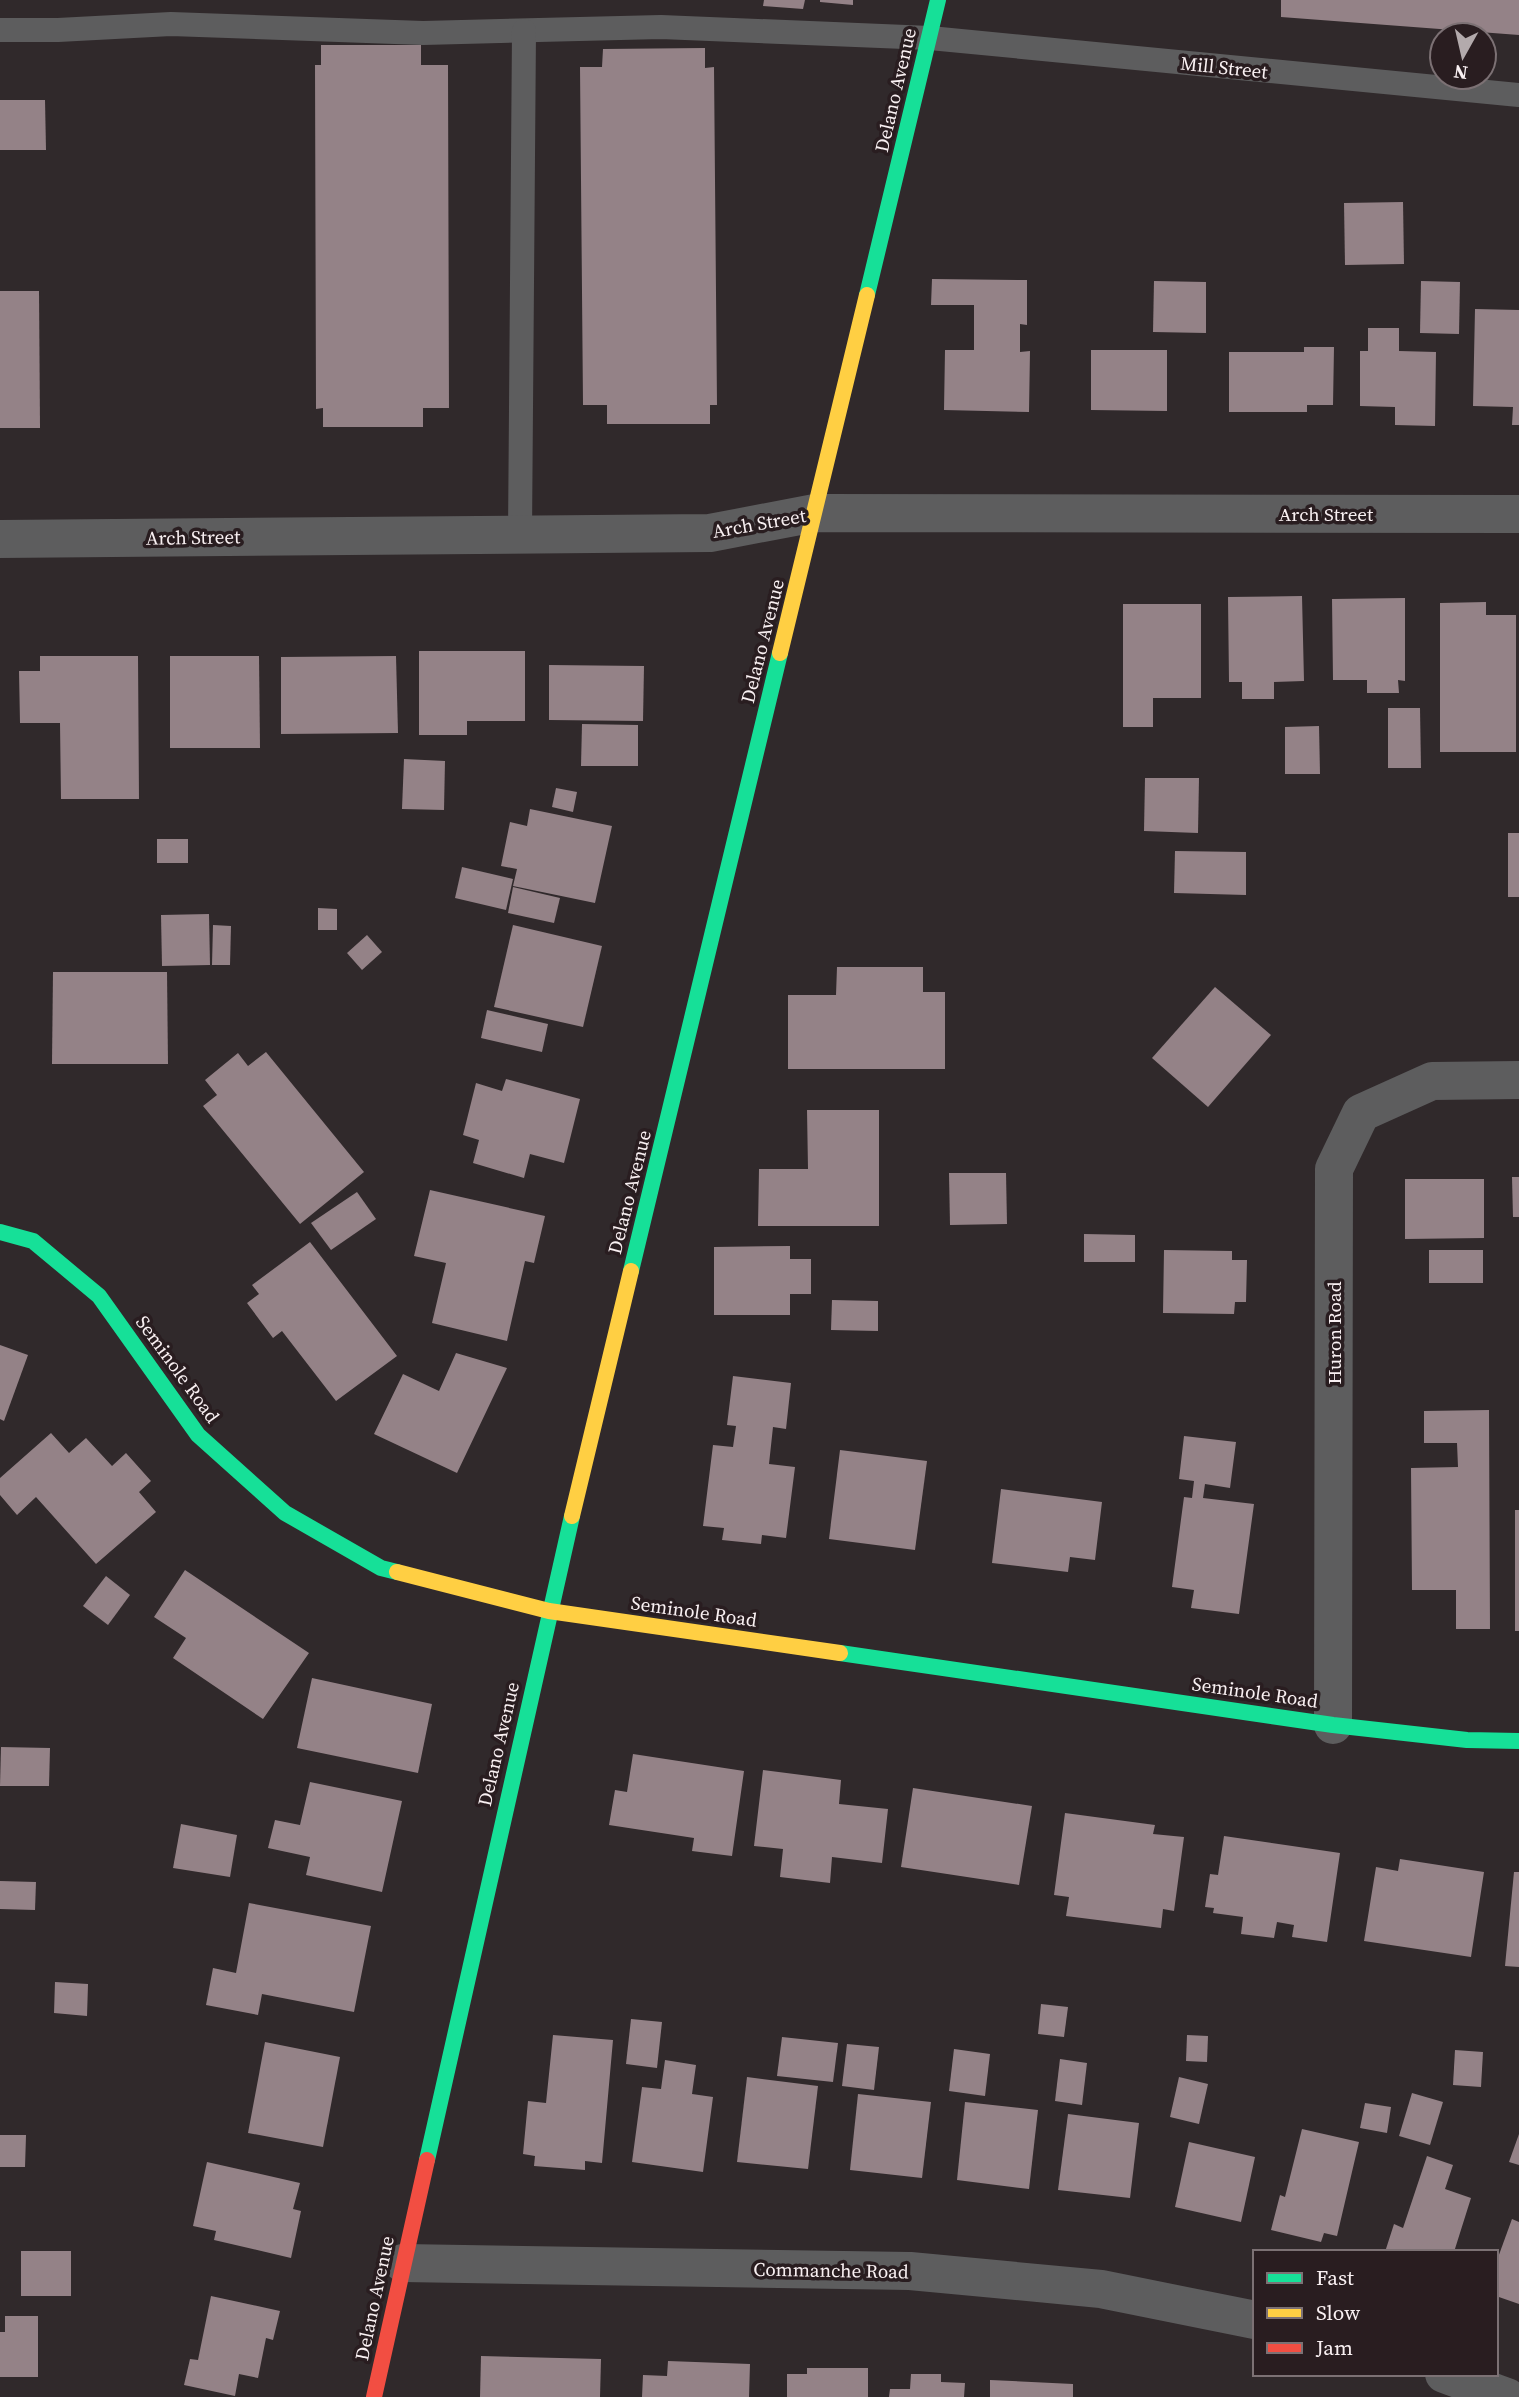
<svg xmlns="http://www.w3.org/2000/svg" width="1519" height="2397" font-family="'Source Serif 4',serif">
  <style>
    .building { fill: #948287 }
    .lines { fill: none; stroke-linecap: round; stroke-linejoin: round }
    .lane { stroke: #5d5d5e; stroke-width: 24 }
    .street { stroke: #5d5d5e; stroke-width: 38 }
    .fast { stroke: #16e098; stroke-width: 16 }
    .slow { stroke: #ffcf43; stroke-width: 16 }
    .jam { stroke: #f24e42; stroke-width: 16 }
    .labels { text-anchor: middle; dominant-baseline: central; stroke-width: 7; stroke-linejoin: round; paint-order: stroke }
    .street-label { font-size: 19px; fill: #f9f0f2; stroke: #291d20 }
  </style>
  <rect width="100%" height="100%" fill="#30292b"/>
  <!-- building -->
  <g class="building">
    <polygon points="764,0 805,0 803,9 763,6"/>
    <polygon points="820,0 853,0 853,5 820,2"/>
    <polygon points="1281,0 1519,0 1519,35 1281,17"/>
    <polygon points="321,45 421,45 421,65 448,65 449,408 423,408 423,427 323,427 323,408 316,409 315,65 321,65"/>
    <polygon points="705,48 705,68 714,67 717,405 710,405 710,424 607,424 607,405 583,405 580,67 602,67 603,49"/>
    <polygon points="0,100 45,100 46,150 0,150"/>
    <polygon points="1403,202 1404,264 1345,265 1344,203"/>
    <polygon points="932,279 1027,280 1027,325 1020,324 1020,352 1030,351 1029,412 944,410 945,350 974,350 974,305 931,305"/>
    <polygon points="1154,281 1206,282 1206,333 1153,332"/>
    <polygon points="1421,281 1460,282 1459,334 1420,333"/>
    <polygon points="0,291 39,291 40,428 0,428"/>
    <polygon points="1475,309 1519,310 1519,425 1512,425 1513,407 1473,406"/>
    <polygon points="1368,328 1399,328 1399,351 1436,352 1435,426 1395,425 1395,407 1360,406 1360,351 1368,351"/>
    <polygon points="1304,347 1334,347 1333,405 1307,405 1307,412 1229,412 1229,352 1304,352"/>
    <polygon points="1091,350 1167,350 1167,411 1091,410"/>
    <polygon points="1302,596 1304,681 1274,682 1274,699 1242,699 1242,682 1229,682 1228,597"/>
    <polygon points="1405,598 1405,681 1398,680 1399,693 1367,693 1367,680 1333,680 1332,599"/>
    <polygon points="1486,602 1486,615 1516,615 1516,752 1440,752 1440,603"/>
    <polygon points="1123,604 1201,604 1201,698 1153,698 1153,727 1123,727"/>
    <polygon points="419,651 525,651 525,721 467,721 467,735 419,735"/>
    <polygon points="40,656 138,656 139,799 61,799 60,723 20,723 19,671 40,671"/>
    <polygon points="170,656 259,656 260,748 170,748"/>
    <polygon points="396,656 398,733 281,734 281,657"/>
    <polygon points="549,665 644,666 643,721 549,720"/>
    <polygon points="1388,708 1420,708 1421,768 1388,768"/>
    <polygon points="582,724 638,725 638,766 581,766"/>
    <polygon points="1319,726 1320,774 1285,774 1285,727"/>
    <polygon points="404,759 445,761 444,810 402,809"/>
    <polygon points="1145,778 1199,778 1198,833 1144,831"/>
    <polygon points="556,788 577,792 573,812 552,807"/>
    <polygon points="530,809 612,826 595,903 513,886 517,869 501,866 510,822 527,826"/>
    <rect x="1508" y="833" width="11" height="64"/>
    <rect x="157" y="839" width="31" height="24"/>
    <polygon points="1175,851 1246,852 1246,895 1174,893"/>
    <polygon points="462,867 513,879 506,910 455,898"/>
    <polygon points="513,887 560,898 554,923 508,913"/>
    <polygon points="318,908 337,909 337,930 318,930"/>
    <polygon points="209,914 210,965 162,966 161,915"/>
    <polygon points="213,925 231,926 230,965 212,965"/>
    <polygon points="513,925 602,946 583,1027 494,1007"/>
    <polygon points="367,935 382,952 362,970 347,953"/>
    <polygon points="837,967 923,967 923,992 945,992 945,1069 788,1069 788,995 836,995"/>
    <polygon points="53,972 167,972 168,1064 52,1064"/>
    <polygon points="1215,987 1271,1035 1208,1107 1152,1058"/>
    <polygon points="487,1010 548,1024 542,1052 481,1038"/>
    <polygon points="266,1052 364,1172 300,1224 203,1106 217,1095 205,1080 238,1053 248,1066"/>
    <polygon points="506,1079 580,1099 564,1163 530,1154 524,1178 473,1163 479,1140 463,1135 476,1083 502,1091"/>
    <polygon points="807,1110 879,1110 879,1226 758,1226 759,1169 808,1169"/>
    <polygon points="949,1173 1006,1173 1007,1224 950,1225"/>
    <polygon points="1512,1177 1519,1177 1519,1217 1513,1217"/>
    <polygon points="1405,1179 1484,1179 1484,1238 1405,1239"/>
    <polygon points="430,1190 545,1216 534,1263 525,1261 507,1341 432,1323 446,1263 414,1256"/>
    <polygon points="357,1192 376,1219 331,1250 311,1223"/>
    <polygon points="1084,1234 1135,1235 1135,1262 1084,1262"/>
    <polygon points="310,1242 397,1356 336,1401 282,1331 273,1338 247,1303 259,1294 252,1285"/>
    <polygon points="790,1246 790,1259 811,1259 811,1294 790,1294 790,1315 714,1315 714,1247"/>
    <polygon points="1164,1250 1232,1251 1232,1260 1247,1260 1246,1302 1235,1302 1234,1314 1163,1313"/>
    <rect x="1429" y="1250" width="54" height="33"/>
    <polygon points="832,1300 878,1301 878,1331 831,1330"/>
    <polygon points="0,1345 28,1355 4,1421 0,1419"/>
    <polygon points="456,1353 507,1368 457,1473 374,1434 403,1374 439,1391"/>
    <polygon points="733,1376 791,1383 786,1429 773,1427 769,1464 795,1467 786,1538 762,1535 761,1544 722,1540 724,1528 703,1526 713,1445 733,1447 736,1426 727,1425"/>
    <polygon points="1489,1410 1490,1629 1456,1629 1456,1590 1412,1590 1411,1468 1458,1467 1457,1443 1424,1443 1424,1411"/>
    <polygon points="51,1433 69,1453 86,1438 112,1466 126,1453 151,1481 139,1492 156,1512 96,1564 36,1497 17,1515 0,1495 0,1478"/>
    <polygon points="1184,1436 1236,1442 1230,1488 1205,1484 1203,1498 1254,1504 1239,1614 1191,1608 1194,1590 1172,1587 1184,1497 1192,1498 1194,1481 1179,1479"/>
    <polygon points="840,1450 927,1461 915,1550 829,1539"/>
    <polygon points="1001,1489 1102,1502 1095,1560 1070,1557 1068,1572 992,1563"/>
    <rect x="1515" y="1510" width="4" height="121"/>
    <polygon points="185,1570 309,1653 263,1719 173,1658 186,1638 154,1617"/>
    <polygon points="106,1576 130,1595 108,1625 83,1606"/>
    <polygon points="312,1678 432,1704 418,1773 297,1748"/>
    <polygon points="1,1747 50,1748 49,1786 0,1786"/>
    <polygon points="633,1754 744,1771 732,1856 692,1851 694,1838 609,1825 615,1790 627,1792"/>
    <polygon points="763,1770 841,1780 839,1804 888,1809 882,1863 832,1857 830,1883 780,1877 783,1849 754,1846"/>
    <polygon points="310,1782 402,1801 382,1892 306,1875 310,1857 268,1848 275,1820 300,1825"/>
    <polygon points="913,1788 1032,1806 1019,1885 901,1867"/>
    <polygon points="1065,1813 1155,1825 1153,1834 1184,1837 1174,1911 1163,1909 1161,1928 1066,1916 1069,1897 1054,1895"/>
    <polygon points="181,1824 237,1835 230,1877 173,1868"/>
    <polygon points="1224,1836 1340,1853 1327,1942 1292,1937 1294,1925 1277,1922 1274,1938 1241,1934 1243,1917 1213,1913 1214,1908 1205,1907 1210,1874 1218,1875"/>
    <polygon points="1400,1859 1484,1872 1471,1957 1364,1941 1376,1867 1398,1871"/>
    <polygon points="1514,1872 1519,1872 1519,1967 1505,1966"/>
    <polygon points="0,1881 36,1882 35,1910 0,1909"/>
    <polygon points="249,1903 371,1926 354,2012 262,1994 258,2015 206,2005 213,1968 236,1973"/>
    <polygon points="55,1982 88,1984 87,2016 54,2013"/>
    <polygon points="1041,2004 1068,2007 1064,2037 1038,2034"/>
    <polygon points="631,2019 662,2022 657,2068 626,2064"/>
    <polygon points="553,2035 613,2040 602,2163 585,2161 585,2170 534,2166 535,2156 523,2154 528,2101 546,2103"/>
    <polygon points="1187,2035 1208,2036 1207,2062 1186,2061"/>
    <polygon points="782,2037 838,2043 833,2082 777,2076"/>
    <polygon points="265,2042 340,2057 323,2147 248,2133"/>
    <polygon points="847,2044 879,2047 874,2090 842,2086"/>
    <polygon points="954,2049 990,2054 985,2096 949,2091"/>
    <polygon points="1455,2050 1483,2052 1481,2087 1453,2085"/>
    <polygon points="1060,2059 1087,2063 1082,2105 1055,2101"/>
    <polygon points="665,2060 696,2065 692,2094 713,2097 703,2172 632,2162 642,2087 661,2089"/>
    <polygon points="747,2077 818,2086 808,2169 737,2162"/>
    <polygon points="1179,2077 1208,2084 1199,2124 1170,2117"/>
    <polygon points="1412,2093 1443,2102 1430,2145 1399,2136"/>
    <polygon points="858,2094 931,2102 922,2178 850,2170"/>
    <polygon points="965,2102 1038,2110 1029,2189 957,2180"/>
    <polygon points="1365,2103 1391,2107 1387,2133 1360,2128"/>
    <polygon points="1068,2114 1139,2123 1130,2198 1058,2190"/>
    <polygon points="1302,2129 1359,2142 1337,2236 1324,2233 1321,2242 1271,2230 1280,2195 1285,2197"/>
    <polygon points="1519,2134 1519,2165 1509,2162"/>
    <polygon points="0,2135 26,2135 25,2167 0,2167"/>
    <polygon points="1189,2142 1255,2157 1241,2222 1175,2207"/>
    <polygon points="1427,2156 1453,2165 1445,2189 1471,2198 1454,2252 1385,2252 1394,2224 1403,2228"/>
    <polygon points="207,2162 300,2183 293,2209 301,2211 291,2258 214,2240 216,2231 193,2226"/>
    <polygon points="1512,2219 1519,2222 1519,2304 1496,2296 1496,2263"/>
    <rect x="21" y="2251" width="50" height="45"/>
    <polygon points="211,2296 280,2311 273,2340 266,2338 258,2378 239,2374 235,2396 184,2385 190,2359 198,2360"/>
    <polygon points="5,2316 38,2316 38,2377 0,2377 0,2332 5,2332"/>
    <polygon points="481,2356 601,2359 600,2397 480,2397"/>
    <polygon points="668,2361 750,2364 749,2397 642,2397 643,2375 667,2376"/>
    <polygon points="807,2368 868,2368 868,2397 787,2397 787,2374 807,2374"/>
    <polygon points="911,2374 941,2374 941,2382 965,2383 964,2397 889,2397 890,2389 910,2389"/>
    <polygon points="990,2380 1073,2384 1073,2397 990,2397"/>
  </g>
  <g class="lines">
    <!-- lane -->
    <g class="lane">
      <polyline points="0,30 58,30 171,24 423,33 661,27 930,38 1519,95"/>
      <polyline points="520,534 524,31"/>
    </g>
    <!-- street -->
    <g class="street">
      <polyline points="0,539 710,533 815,513 1519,514"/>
      <polyline points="1333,1725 1334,1169 1361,1113 1432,1081 1519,1080"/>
      <polyline points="403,2263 910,2271 1101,2289 1255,2320"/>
      <polyline points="1444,2374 1507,2397"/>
    </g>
    <!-- fast -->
    <g class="fast">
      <polyline points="867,295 938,0"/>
      <polyline points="0,1232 33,1241 99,1296 198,1435 285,1513 381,1568 397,1572"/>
      <polyline points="631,1271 780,653"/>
      <polyline points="840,1653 1333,1725 1467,1740 1519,1741"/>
      <polyline points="427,2160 572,1516"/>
    </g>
    <!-- slow -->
    <g class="slow">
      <polyline points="780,653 867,295"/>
      <polyline points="572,1516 631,1271"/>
      <polyline points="397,1572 549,1611 840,1653"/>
    </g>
    <!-- jam -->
    <polyline class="jam" points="374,2397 427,2160"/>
  </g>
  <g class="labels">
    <!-- street labels -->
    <g class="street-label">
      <text transform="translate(1224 67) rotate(6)">Mill Street</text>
      <text transform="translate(895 90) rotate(-77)">Delano Avenue</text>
      <text x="1326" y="514">Arch Street</text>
      <text transform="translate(759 523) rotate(-10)">Arch Street</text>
      <text transform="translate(193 537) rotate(-1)">Arch Street</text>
      <text transform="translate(762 641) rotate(-76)">Delano Avenue</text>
      <text transform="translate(629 1192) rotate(-76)">Delano Avenue</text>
      <text transform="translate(1334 1333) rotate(-90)">Huron Road</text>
      <text transform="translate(178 1369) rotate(54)">Seminole Road</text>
      <text transform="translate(694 1611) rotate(8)">Seminole Road</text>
      <text transform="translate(1255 1692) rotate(8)">Seminole Road</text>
      <text transform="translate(498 1744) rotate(-77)">Delano Avenue</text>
      <text transform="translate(831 2270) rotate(1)">Commanche Road</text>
      <text transform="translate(374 2298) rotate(-78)">Delano Avenue</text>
    </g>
  </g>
  <!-- legend -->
  <rect x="1253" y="2250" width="245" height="126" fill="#291d20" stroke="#7c7174" stroke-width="2"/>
  <rect x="1267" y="2273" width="35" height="10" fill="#16e098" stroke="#7c7174" stroke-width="2"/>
  <text x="1316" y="2285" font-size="21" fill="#f9f0f2">Fast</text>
  <rect x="1267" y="2308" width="35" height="10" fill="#ffcf43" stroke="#7c7174" stroke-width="2"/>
  <text x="1316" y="2320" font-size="21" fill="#f9f0f2">Slow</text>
  <rect x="1267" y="2343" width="35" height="10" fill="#f24e42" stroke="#7c7174" stroke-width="2"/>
  <text x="1316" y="2355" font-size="21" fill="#f9f0f2">Jam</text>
  <!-- north arrow -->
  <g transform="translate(1463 56) rotate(188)"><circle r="33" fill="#291d20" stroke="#7c7174" stroke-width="2"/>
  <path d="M0-5L12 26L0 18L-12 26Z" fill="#b3aaac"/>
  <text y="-10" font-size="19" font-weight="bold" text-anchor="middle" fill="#f9f0f2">N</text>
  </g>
</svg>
